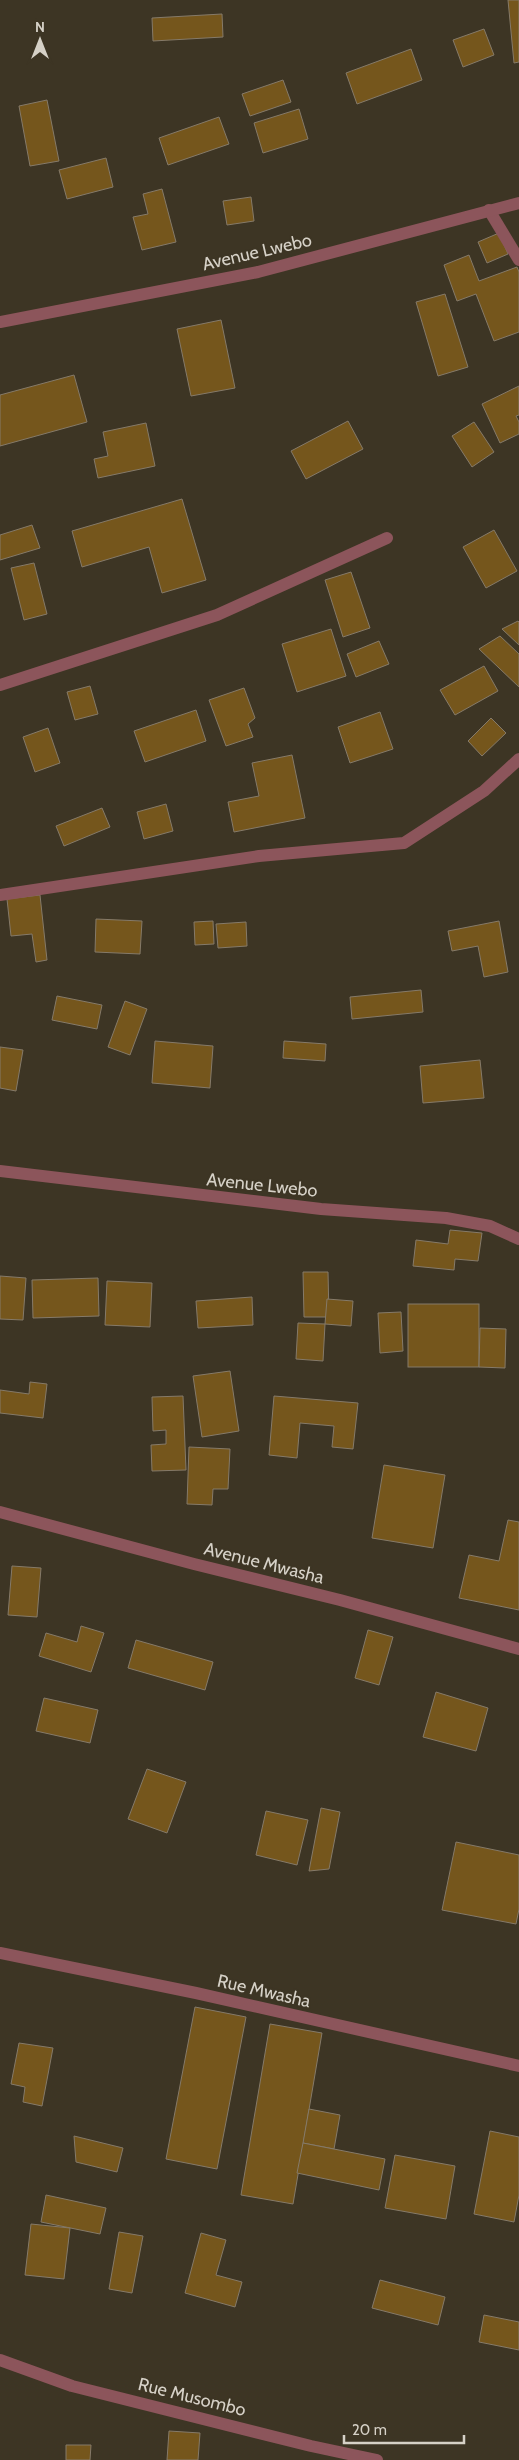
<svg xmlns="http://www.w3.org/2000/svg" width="519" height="2460" font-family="Cabin,sans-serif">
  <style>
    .building { fill: #75561c; stroke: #857a69 }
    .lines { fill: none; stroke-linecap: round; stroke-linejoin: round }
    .minor { stroke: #8c555b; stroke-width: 12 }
    .labels { text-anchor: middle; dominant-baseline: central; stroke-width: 4; stroke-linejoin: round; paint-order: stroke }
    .street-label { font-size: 18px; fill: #d6d1c7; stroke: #3d3524 }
  </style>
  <rect width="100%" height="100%" fill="#3d3524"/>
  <!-- building -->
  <g class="building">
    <polygon points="508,0 519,0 519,62 514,63"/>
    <polygon points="222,14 223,37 153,41 152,18"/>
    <polygon points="484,29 494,55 463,67 453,40"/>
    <polygon points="411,49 422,80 357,104 346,73"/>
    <polygon points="283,80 291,102 250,116 242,94"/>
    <polygon points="47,100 59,161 30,166 19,106"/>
    <polygon points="299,109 308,139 263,153 254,123"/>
    <polygon points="219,117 229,144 168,165 159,138"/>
    <polygon points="106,158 113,187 67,199 59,170"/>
    <polygon points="162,189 176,242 142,250 133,217 148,214 143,194"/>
    <polygon points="251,197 254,221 227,225 223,201"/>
    <polygon points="499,233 508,254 487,263 478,242"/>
    <polygon points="469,255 479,281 517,267 519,272 519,332 494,341 476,294 457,301 444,265"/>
    <polygon points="445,294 468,367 438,376 416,302"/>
    <polygon points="221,320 235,388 191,396 177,329"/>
    <polygon points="74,375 87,422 0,446 0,395"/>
    <polygon points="519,386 519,415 516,416 519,422 519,434 500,443 482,404"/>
    <polygon points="348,421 363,449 306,479 291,451"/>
    <polygon points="474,422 494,452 472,467 452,436"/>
    <polygon points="146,423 155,466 98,478 94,459 108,456 103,432"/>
    <polygon points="182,499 206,580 162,593 149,547 82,567 72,531"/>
    <polygon points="32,525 40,548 0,560 0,535"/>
    <polygon points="494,530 517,571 486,588 463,547"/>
    <polygon points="34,563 47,614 24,620 11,568"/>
    <polygon points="351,572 370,628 343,637 325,580"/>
    <polygon points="518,621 519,622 519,645 502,629"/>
    <polygon points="331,629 346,676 297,692 282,644"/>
    <polygon points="500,636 519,654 519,687 479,649"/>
    <polygon points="379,641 389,664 356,677 347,654"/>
    <polygon points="484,666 498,691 455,715 440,690"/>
    <polygon points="90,686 98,714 75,720 67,692"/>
    <polygon points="244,688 255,718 248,724 253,737 226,746 209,700"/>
    <polygon points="196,710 206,741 145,762 134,731"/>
    <polygon points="380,712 393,749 350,763 338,727"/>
    <polygon points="491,718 506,733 482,756 468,741"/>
    <polygon points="48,728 60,763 35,772 23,737"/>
    <polygon points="292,755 305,818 234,832 228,802 259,796 252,763"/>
    <polygon points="166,804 173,831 144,839 137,812"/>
    <polygon points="102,808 110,827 64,846 56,826"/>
    <polygon points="40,895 47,960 36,962 32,934 11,936 7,899"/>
    <polygon points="96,919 142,921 140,954 95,952"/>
    <polygon points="213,921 214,944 195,945 194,922"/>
    <polygon points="499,921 508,972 484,977 478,946 452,951 448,931"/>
    <polygon points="246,922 247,946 218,948 216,924"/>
    <polygon points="421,990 423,1012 352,1019 350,997"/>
    <polygon points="57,996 102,1005 97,1029 52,1020"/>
    <polygon points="125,1001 147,1009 130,1055 108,1047"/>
    <polygon points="155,1041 213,1046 210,1088 152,1083"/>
    <polygon points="284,1041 326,1044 325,1061 283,1058"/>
    <polygon points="0,1047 23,1050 16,1091 0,1088"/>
    <polygon points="480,1060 484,1098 423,1103 420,1066"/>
    <polygon points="450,1230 482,1233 478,1261 455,1259 454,1270 413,1266 416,1240 448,1244"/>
    <polygon points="303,1272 328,1272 329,1317 304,1317"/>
    <polygon points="0,1276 26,1278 23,1320 0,1319"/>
    <polygon points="98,1278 99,1316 33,1318 32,1280"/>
    <polygon points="107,1281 152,1283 150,1327 105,1325"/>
    <polygon points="252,1297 253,1325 198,1328 196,1301"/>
    <polygon points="327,1299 353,1301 351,1326 325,1324"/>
    <rect x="408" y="1304" width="71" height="63"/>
    <polygon points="401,1312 403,1351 380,1353 378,1313"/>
    <polygon points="298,1323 325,1324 323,1361 296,1359"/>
    <polygon points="480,1328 506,1329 505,1368 479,1367"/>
    <polygon points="230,1371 239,1431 202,1437 193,1376"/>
    <polygon points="30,1382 47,1384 43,1418 0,1413 0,1390 29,1394"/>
    <polygon points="183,1396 186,1470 152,1471 151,1445 166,1444 166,1430 153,1431 152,1397"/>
    <polygon points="274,1396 358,1403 353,1449 332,1447 334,1426 300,1423 297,1458 269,1455"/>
    <polygon points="189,1447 230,1449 228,1489 213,1489 212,1505 187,1504"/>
    <polygon points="384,1465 445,1475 433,1548 372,1538"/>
    <polygon points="508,1520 519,1522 519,1610 459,1598 469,1555 499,1561"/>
    <polygon points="12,1566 41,1568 37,1617 8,1615"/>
    <polygon points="81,1626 104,1633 91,1672 39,1656 46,1633 77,1642"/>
    <polygon points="368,1630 393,1637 379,1685 355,1678"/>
    <polygon points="136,1640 213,1662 205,1690 128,1668"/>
    <polygon points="436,1692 488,1708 476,1751 423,1737"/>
    <polygon points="44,1698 98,1710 90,1743 36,1731"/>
    <polygon points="147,1769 186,1782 167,1833 128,1819"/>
    <polygon points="321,1808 340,1812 329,1869 309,1871"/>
    <polygon points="266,1811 308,1820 297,1865 256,1855"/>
    <polygon points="456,1842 519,1855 519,1909 516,1924 442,1910"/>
    <polygon points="195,2007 246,2017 217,2169 166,2159"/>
    <polygon points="270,2024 322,2033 293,2204 241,2195"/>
    <polygon points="19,2043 53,2048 42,2106 23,2102 25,2087 11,2084"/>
    <polygon points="309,2109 340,2115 334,2149 303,2143"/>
    <polygon points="490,2131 519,2137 519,2195 514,2222 474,2214"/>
    <polygon points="74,2136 123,2148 117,2172 76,2162"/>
    <polygon points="303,2143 385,2159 379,2190 297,2173"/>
    <polygon points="395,2155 455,2166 446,2219 385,2208"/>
    <polygon points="46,2195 106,2208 100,2234 41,2222"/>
    <polygon points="31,2224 70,2228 64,2279 25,2275"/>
    <polygon points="119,2232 143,2236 132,2293 109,2289"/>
    <polygon points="201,2233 226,2240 216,2275 242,2282 235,2307 185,2293"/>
    <polygon points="380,2280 445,2297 438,2325 372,2308"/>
    <polygon points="484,2315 519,2322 519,2350 479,2342"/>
    <polygon points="169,2431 200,2433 198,2460 167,2460"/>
    <polygon points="66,2445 91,2445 90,2460 66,2460"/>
  </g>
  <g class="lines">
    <!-- minor -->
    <g class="minor">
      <polyline points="489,210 519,260"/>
      <polyline points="0,322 258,272 519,203"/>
      <polyline points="0,685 217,615 387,538"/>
      <polyline points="0,895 259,856 404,843 484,791 519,759"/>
      <polyline points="0,1171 321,1209 446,1218 490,1226 519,1239"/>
      <polyline points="0,1512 194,1564 340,1600 519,1649"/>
      <polyline points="0,1953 196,1993 519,2066"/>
      <polyline points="0,2360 72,2386 311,2446 377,2460"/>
    </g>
  </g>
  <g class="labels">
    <!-- street labels -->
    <g class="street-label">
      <text transform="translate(257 252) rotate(-13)">Avenue Lwebo</text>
      <text transform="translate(262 1185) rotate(6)">Avenue Lwebo</text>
      <text transform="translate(264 1563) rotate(14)">Avenue Mwasha</text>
      <text transform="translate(264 1991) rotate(13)">Rue Mwasha</text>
      <text transform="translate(192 2397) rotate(14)">Rue Musombo</text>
    </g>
  </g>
  <!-- north arrow -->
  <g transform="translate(40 40)" stroke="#3d3524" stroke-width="4" paint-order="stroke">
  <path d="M0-4L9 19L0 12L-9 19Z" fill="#d6d1c7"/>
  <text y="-8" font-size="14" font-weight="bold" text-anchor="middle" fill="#d6d1c7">N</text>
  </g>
  <!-- scale -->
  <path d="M344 2435v8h120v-8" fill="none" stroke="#d6d1c7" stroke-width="2.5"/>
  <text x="352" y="2435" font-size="15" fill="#d6d1c7" stroke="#3d3524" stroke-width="4" paint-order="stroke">20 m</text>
</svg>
